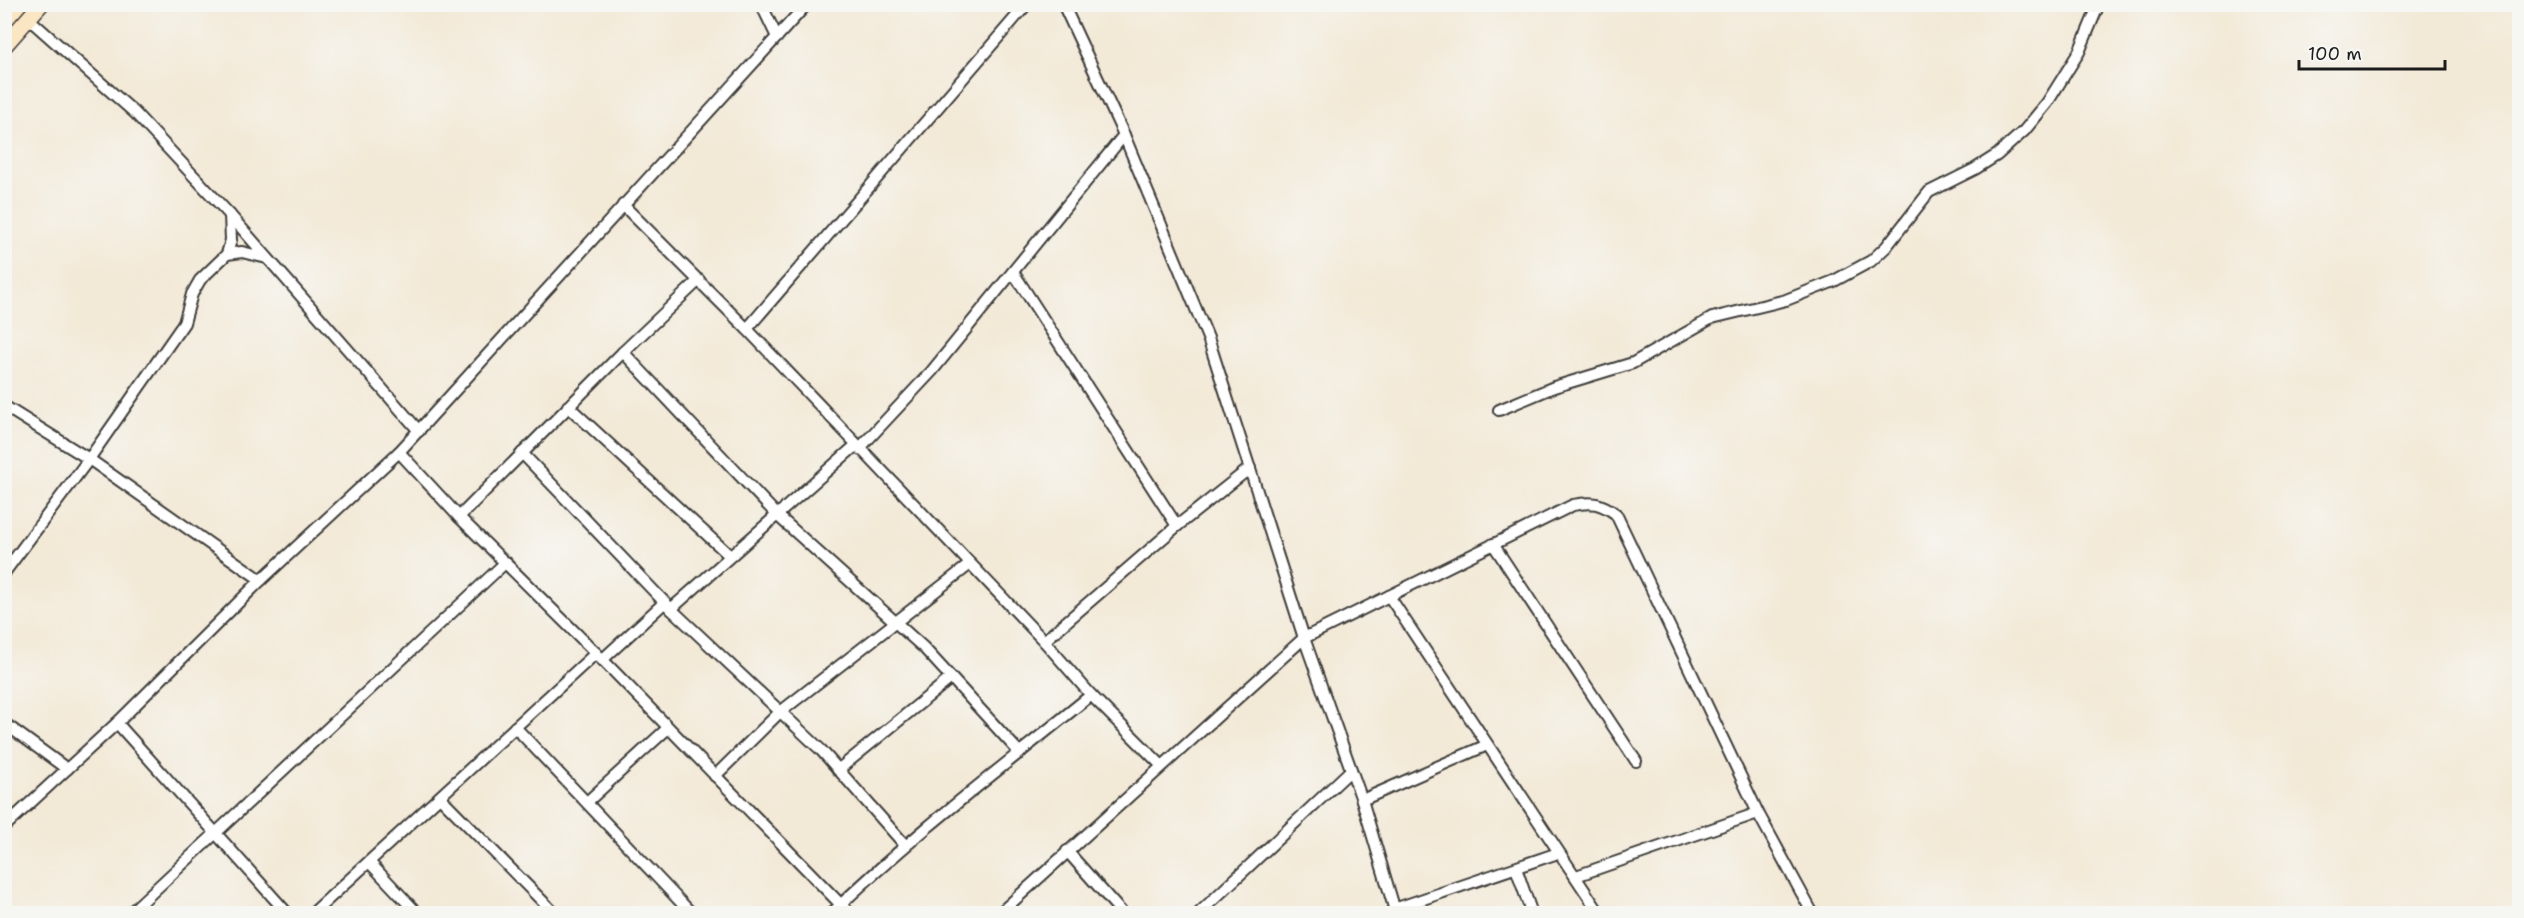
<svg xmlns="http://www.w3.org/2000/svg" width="2524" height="918" font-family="'Shantell Sans',sans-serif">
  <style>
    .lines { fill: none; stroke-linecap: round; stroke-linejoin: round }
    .street-casing { stroke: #3c3b38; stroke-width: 14 }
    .secondary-casing { stroke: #3c3b38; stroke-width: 18 }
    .street { stroke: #fff; stroke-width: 10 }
    .secondary { stroke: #fbe6c4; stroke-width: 15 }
  </style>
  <rect width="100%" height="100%" fill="#f6f6f2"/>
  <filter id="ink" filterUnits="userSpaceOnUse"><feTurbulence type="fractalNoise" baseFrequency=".0167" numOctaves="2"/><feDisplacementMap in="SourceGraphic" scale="12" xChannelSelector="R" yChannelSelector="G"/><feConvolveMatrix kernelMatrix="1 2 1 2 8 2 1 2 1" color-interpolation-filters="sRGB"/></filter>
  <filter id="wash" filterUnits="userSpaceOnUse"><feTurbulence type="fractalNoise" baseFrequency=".008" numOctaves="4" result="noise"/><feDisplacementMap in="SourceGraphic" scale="24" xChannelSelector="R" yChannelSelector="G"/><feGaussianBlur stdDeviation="1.35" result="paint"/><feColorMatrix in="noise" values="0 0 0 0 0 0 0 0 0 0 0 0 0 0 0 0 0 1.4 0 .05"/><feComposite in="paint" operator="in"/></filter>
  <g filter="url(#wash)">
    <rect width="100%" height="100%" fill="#f3e9d7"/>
  </g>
  <g filter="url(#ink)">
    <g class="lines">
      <defs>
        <g id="street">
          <polyline points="761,4 777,37"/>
          <polyline points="1063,4 1124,135 1208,338 1304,638 1362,800 1396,914"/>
          <polyline points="29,19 135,113 230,215 419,431"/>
          <polyline points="623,205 747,329 1044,641 1091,695 1161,765"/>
          <polyline points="227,254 242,252 267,258"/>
          <polyline points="1013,272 1177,526"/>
          <polyline points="747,329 1027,4"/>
          <polyline points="623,352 778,516 924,648 1020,753"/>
          <polyline points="4,406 89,459 261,580"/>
          <polyline points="568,406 729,555"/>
          <polyline points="1499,410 1554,387 1633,363 1712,318 1786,300 1834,281 1871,261 1886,247 1929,192 1975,169 1997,155 2024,131 2047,103 2079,52 2099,4"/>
          <polyline points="859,449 932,371 1124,135"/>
          <polyline points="399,452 459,517 596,653 850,914"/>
          <polyline points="522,453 671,609 821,750 905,845"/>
          <polyline points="459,517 623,352 699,280"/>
          <polyline points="1493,544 1636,761"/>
          <polyline points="4,573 89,459 184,323 192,294 200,280 227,254 231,240 230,215"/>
          <path d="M 1389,596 L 1573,505 C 1592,501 1601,503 1616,514 L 1758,813 L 1813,914"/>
          <polyline points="671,609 855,446"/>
          <polyline points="1044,641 1177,526 1250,468"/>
          <polyline points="602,660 665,602"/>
          <polyline points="4,723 67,769"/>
          <polyline points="117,723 288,914"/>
          <polyline points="515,727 692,914"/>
          <polyline points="838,770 951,678"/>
          <polyline points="715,776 779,713 969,565"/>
          <polyline points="440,797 555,914"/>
          <polyline points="1362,800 1487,745"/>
          <polyline points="587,802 668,728"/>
          <polyline points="4,827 117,723 261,580 399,452 807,4"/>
          <polyline points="1067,851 1123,914"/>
          <polyline points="370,863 418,914"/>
          <polyline points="1516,868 1532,914"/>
          <polyline points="1576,876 1758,813"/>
          <polyline points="1390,913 1394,909 1558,853"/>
          <polyline points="129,914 506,562"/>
          <polyline points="312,914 596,653"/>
          <path d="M 831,914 C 913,834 1003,767 1091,695"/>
          <polyline points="999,914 1304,638 1389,596 1600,914"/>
          <polyline points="1198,914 1351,770"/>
        </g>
        <g id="secondary">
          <polyline points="4,21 19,4"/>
          <polyline points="4,46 41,4"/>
        </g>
      </defs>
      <!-- street casing -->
      <use href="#street" class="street-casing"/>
      <!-- secondary casing -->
      <use href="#secondary" class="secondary-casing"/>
      <!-- street -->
      <use href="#street" class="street"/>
      <!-- secondary -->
      <use href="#secondary" class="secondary"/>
    </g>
  </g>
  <!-- margin -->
  <rect width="2524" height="918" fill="none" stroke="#f6f6f2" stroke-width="24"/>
  <!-- scale -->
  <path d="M2299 60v9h146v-9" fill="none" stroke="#1c1c1c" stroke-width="3"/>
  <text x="2308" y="60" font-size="18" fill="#1c1c1c" stroke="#f6f6f2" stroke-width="4.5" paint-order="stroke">100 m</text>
</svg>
